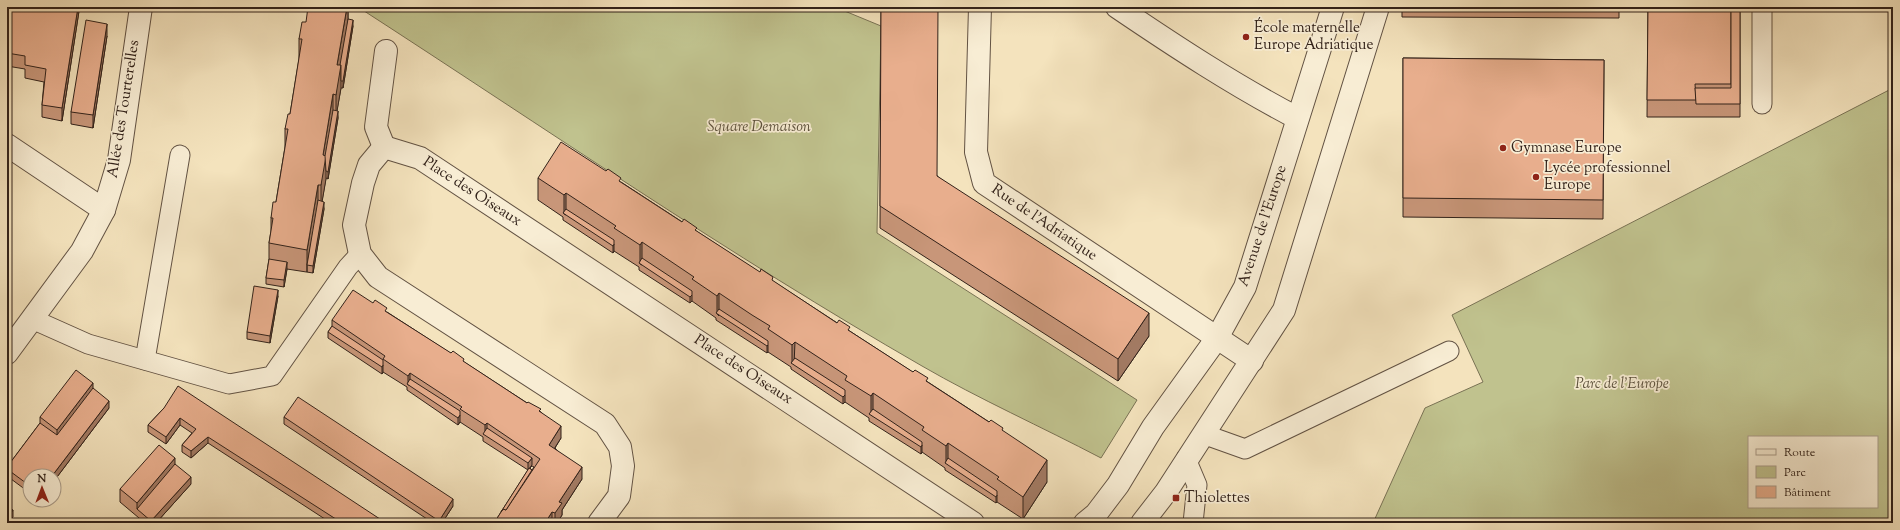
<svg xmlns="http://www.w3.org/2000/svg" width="1900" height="530" font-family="'Sorts Mill Goudy',serif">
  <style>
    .green { fill: #c0c28e; stroke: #797254; fill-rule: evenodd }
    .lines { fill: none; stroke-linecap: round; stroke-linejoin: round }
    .service-casing { stroke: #625243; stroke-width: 21 }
    .minor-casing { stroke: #625243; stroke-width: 24 }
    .service { stroke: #f8edd4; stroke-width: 19 }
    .minor { stroke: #f8edd4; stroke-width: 22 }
    .wall { fill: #c89679; stroke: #32221a; fill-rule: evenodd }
    .shaded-wall { fill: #a27a63; stroke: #32221a }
    .building { fill: #e8ae8d; stroke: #32221a }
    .poi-dot { fill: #8f2418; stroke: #f8edd4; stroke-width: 1.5 }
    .labels { text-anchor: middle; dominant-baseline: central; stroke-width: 3.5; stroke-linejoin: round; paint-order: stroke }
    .poi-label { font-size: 15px; fill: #32221a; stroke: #f8edd4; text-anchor: start }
    .street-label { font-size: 15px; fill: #32221a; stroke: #f8edd4 }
    .park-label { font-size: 15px; font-style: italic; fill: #5d523d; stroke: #f8edd4 }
  </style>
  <rect width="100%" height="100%" fill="#f4e3bd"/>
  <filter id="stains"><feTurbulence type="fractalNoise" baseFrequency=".005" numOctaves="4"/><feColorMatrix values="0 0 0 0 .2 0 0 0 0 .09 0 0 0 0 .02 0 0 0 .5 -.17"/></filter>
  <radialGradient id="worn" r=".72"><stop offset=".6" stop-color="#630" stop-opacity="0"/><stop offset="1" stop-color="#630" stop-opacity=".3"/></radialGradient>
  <!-- green -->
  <g class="green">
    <path d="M 358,7 L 835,7 L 881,26 L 877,233 L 1137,400 L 1101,458 C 1042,427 979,399 922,366 C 729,255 545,128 358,7 Z"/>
    <path d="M 1893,88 L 1893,523 L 1373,523 L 1425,408 L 1483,382 L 1452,315 ZM 1749,437 L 1877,437 L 1877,507 L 1749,507 Z"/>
  </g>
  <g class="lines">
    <defs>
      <g id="service">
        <polyline points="1762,104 1762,7"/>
        <polyline points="32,319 88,344 229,384 272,376 348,267 360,254"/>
        <polyline points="145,360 180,155"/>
        <polyline points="1203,434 1245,449 1449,351"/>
        <polyline points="1186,459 1197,485 1193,523"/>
      </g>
      <g id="minor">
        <polyline points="980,7 976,152 984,183 1252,361"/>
        <path d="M 1117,7 C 1176,47 1234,85 1297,118"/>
        <polyline points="7,145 104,210"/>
        <polyline points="384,147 376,127 386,51"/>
        <polyline points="7,353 82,251 104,210 119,160 141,7"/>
        <polyline points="599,523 619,496 623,466 620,447 605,424 378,277 360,254 354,225 363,183 369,165 384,147 420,158 973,523"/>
        <polyline points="1085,523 1096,514 1118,485 1153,427 1217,338 1245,287 1333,7"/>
        <polyline points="1142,523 1166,492 1284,310 1378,7"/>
      </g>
    </defs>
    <!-- service casing -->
    <use href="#service" class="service-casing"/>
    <!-- minor casing -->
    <use href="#minor" class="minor-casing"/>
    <!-- service -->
    <use href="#service" class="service"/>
    <!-- minor -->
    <use href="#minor" class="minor"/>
  </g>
  <!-- wall -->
  <g class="wall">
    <polygon points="79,7 79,11 62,121 42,117 42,105 44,82 25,78 25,69 7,66 7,41"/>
    <polygon points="348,7 348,19 353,26 343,88 341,88 337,110 338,118 328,179 326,178 322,201 324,209 313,273 287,269 284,287 266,284 266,278 269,259 269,243 271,231 271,218 276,202 285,147 285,129 290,114 299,59 299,39 306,22"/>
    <polygon points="881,7 937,176 1149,336 1118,381 880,228"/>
    <polygon points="1402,7 1619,7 1619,18 1402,17"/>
    <polygon points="1648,7 1740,7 1740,117 1647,117"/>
    <polygon points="107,36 93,128 71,124 71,112"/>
    <polygon points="1403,58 1604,60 1603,219 1403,217"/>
    <polygon points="538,178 621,182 1003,431 1047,482 1023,519 997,502 996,503 945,470 945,468 922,452 921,454 869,421 869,418 845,402 843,404 791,369 791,367 768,352 767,353 716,320 716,318 692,301 690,303 639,270 639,267 614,251 613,253 563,220 563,217 538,200"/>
    <polygon points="278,296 270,343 247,339 247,332"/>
    <path d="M 387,312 L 541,412 L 561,438 L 555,448 L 582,479 L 562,510 L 562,515 L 557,523 L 494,523 L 528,470 L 483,441 L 483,437 L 460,422 L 458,425 L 407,390 L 407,387 L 383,372 L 382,374 L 328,338 L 328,332 L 332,326 L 332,320 ZM 532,466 L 534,467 L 532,470 L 530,468 Z"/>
    <polygon points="93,388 109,408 54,481 54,476 30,476 30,493 7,476 7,467 40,423 40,417"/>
    <polygon points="164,408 386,523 331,523 208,443 191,458 182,452 182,445 192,433 180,425 166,444 148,432 148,425"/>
    <polygon points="284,417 453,506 442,523 433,523 284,424"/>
    <polygon points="191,484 156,523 145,523 120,502 120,489"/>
  </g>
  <!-- shaded-wall -->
  <g class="shaded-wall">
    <polygon points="78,7 79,7 79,11 62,121 62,108"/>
    <polygon points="347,7 348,7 348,26 341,66 341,88 336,117 336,95 337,65"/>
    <polygon points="353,20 353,26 343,88 343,81"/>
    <polygon points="107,24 107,36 93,128 93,115"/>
    <polygon points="333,94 333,117 326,160 326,179 321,208 321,185 323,155"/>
    <polygon points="338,111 338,118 328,179 328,172"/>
    <polygon points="318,185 318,207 307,265 307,272 307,250"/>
    <polygon points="566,193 566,215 564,214 564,195"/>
    <polygon points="324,202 324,209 313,273 313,266"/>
    <polygon points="642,242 642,265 640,264 640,245"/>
    <polygon points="614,244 614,251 613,253 613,246"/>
    <polygon points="287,262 287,269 284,287 284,280"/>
    <polygon points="278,290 278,296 270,343 270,336"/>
    <polygon points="719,293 719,316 717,314 717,296"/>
    <polygon points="692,295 692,301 690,303 690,297"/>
    <polygon points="1149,313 1149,336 1118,381 1118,359"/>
    <polygon points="795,342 794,365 792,363 792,345"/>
    <polygon points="768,345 768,352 767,353 767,346"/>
    <polygon points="383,365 383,372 382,374 382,367"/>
    <polygon points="410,373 410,385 408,385 408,376"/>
    <polygon points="93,383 93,395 57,442 57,430"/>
    <polygon points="873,393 873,416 871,415 871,396"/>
    <polygon points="845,395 845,402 843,404 843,397"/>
    <polygon points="109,401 109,408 54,481 54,476 52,476"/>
    <polygon points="460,415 460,422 458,425 458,418"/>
    <polygon points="180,418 180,425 166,444 166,437"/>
    <polygon points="487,423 487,435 485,435 485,425"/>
    <polygon points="561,426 561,438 549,457 549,445"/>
    <polygon points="208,437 208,443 191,458 191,451"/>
    <polygon points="948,443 948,465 946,463 946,446"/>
    <polygon points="922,445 922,452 921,454 921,447"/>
    <polygon points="175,458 175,471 137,509 137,503"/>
    <polygon points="532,458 532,465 528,470 528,463"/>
    <polygon points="1047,460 1047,482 1023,519 1023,497"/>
    <polygon points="582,467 582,479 562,510 562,515 557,523 555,523 555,513 559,502"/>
    <polygon points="191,477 191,484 156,523 151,523 151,521"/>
    <polygon points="997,495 997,502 996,503 996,497"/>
    <polygon points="453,499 453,506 442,523 439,523 439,521"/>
    <polygon points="13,510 13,517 8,523 7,523 7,518"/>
    <polygon points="552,512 552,523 545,523"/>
  </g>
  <!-- building -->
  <g class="building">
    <polygon points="12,7 78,7 62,108 42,105 46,69 25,65 25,56 7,53 7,41"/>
    <polygon points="308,7 347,7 337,65 341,65 336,95 333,94 323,155 326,156 321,185 318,185 307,250 269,243 273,218 271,218 273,202 276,202 288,129 285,129 288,114 290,114 302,39 299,39 302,22 306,22"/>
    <polygon points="881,7 938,7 937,176 1149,313 1118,359 880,206"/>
    <polygon points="1648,7 1731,7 1731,84 1695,84 1696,100 1647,100"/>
    <polygon points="1731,7 1740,7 1740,104 1696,104 1695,88 1731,88"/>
    <polygon points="348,19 353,20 343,81 341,81 341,65 340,65"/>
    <polygon points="86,20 107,24 93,115 71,112"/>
    <polygon points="1403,58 1604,60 1603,200 1403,198"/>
    <polygon points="333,110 338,111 328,172 326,171 325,156"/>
    <polygon points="561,142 606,171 608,169 621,178 619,181 682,222 684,219 697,228 695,230 760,272 761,269 773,277 772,280 837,323 839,320 850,327 848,330 913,372 915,370 928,378 926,381 989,422 991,420 1003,428 1002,430 1047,460 1023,497 997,479 999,477 948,443 946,446 922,430 924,427 873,393 871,396 845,380 847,376 795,342 792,345 768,329 770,326 752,315 719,293 717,296 692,279 694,277 642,242 640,245 614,228 616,226 566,193 564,195 538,178"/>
    <polygon points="318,200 324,202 313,266 307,265"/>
    <polygon points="566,209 614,240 614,244 613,246 563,213"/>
    <polygon points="642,258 692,291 692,295 690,297 639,263"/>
    <polygon points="269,259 287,262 284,280 266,278"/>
    <polygon points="254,286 278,290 270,336 247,332"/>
    <polygon points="353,290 373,303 375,300 387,308 385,311 451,353 453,351 464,359 463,361 527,403 528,402 541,409 539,411 561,426 549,445 582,467 559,502 562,503 555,513 552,512 545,523 494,523 503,509 506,510 540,459 487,423 485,425 460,409 462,407 410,373 408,376 383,359 385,356 332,320"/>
    <polygon points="719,309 768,341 768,345 767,346 716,313"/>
    <polygon points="332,326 383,360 383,365 382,367 328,332"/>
    <polygon points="795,358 845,390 845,395 843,397 791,363"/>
    <polygon points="76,370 93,383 57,430 40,417"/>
    <polygon points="410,379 460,411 460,415 458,418 407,384"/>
    <polygon points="178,386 386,523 342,523 208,437 191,451 182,445 196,429 180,418 166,437 148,425 164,408"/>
    <polygon points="93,388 109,401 52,476 30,476 30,486 7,469 7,467 40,423 57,435"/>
    <polygon points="298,397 453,499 439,521 284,417"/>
    <polygon points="873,409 922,442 922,445 921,447 869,414"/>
    <polygon points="487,428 532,458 528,463 483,434"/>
    <polygon points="159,445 175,458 137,503 120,489"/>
    <polygon points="948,458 997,491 997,495 996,497 945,463"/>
    <polygon points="175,464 191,477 151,521 137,509"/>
    <polygon points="529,468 532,470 506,510 503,509 501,512"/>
    <polygon points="7,506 13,510 7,518"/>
  </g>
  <!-- markers -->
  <g class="poi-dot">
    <circle cx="1246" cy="37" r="4"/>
    <circle cx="1503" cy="148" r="4"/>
    <circle cx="1536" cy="177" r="4"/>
    <rect x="1172" y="494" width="8" height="8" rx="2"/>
  </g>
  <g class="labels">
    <!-- poi labels -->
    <g class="poi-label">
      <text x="1254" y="28">École maternelle<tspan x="1254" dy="17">Europe Adriatique</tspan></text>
      <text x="1511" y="148">Gymnase Europe</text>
      <text x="1544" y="168">Lycée professionnel<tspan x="1544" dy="17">Europe</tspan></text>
      <text x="1184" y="498">Thiolettes</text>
    </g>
    <!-- street labels -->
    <g class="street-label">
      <text transform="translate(124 109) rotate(-81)">Allée des Tourterelles</text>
      <text transform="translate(472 192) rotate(33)">Place des Oiseaux</text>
      <text transform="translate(1044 223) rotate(34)">Rue de l'Adriatique</text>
      <text transform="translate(1263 226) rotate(-72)">Avenue de l'Europe</text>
      <text transform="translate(743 370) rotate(33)">Place des Oiseaux</text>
    </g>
    <!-- park labels -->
    <g class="park-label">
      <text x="759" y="127">Square Demaison</text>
      <text x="1622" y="384">Parc de l'Europe</text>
    </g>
  </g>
  <!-- margin -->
  <rect width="1900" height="530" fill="none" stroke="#f4e3bd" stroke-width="24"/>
  <rect x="8" y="8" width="1884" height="514" fill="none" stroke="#32221a" stroke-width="2"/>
  <rect x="12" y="12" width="1876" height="506" fill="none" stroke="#32221a"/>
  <!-- legend -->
  <rect x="1748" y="436" width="130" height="72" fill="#f8edd4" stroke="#a99c8a"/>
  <rect x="1756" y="449" width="20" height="6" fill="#f8edd4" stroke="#a99c8a"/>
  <text x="1784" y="456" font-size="12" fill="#32221a">Route</text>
  <rect x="1756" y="466" width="20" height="12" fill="#c0c28e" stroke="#a99c8a"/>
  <text x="1784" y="476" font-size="12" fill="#32221a">Parc</text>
  <rect x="1756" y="486" width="20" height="12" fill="#e8ae8d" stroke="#a99c8a"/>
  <text x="1784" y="496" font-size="12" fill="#32221a">Bâtiment</text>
  <!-- north arrow -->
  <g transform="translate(42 488) rotate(359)"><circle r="19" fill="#f8edd4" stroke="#a99c8a"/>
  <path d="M0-3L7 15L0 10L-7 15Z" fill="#8f2418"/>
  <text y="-6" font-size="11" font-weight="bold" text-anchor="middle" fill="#32221a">N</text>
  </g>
  <rect width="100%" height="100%" filter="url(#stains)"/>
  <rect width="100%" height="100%" fill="url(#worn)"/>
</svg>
